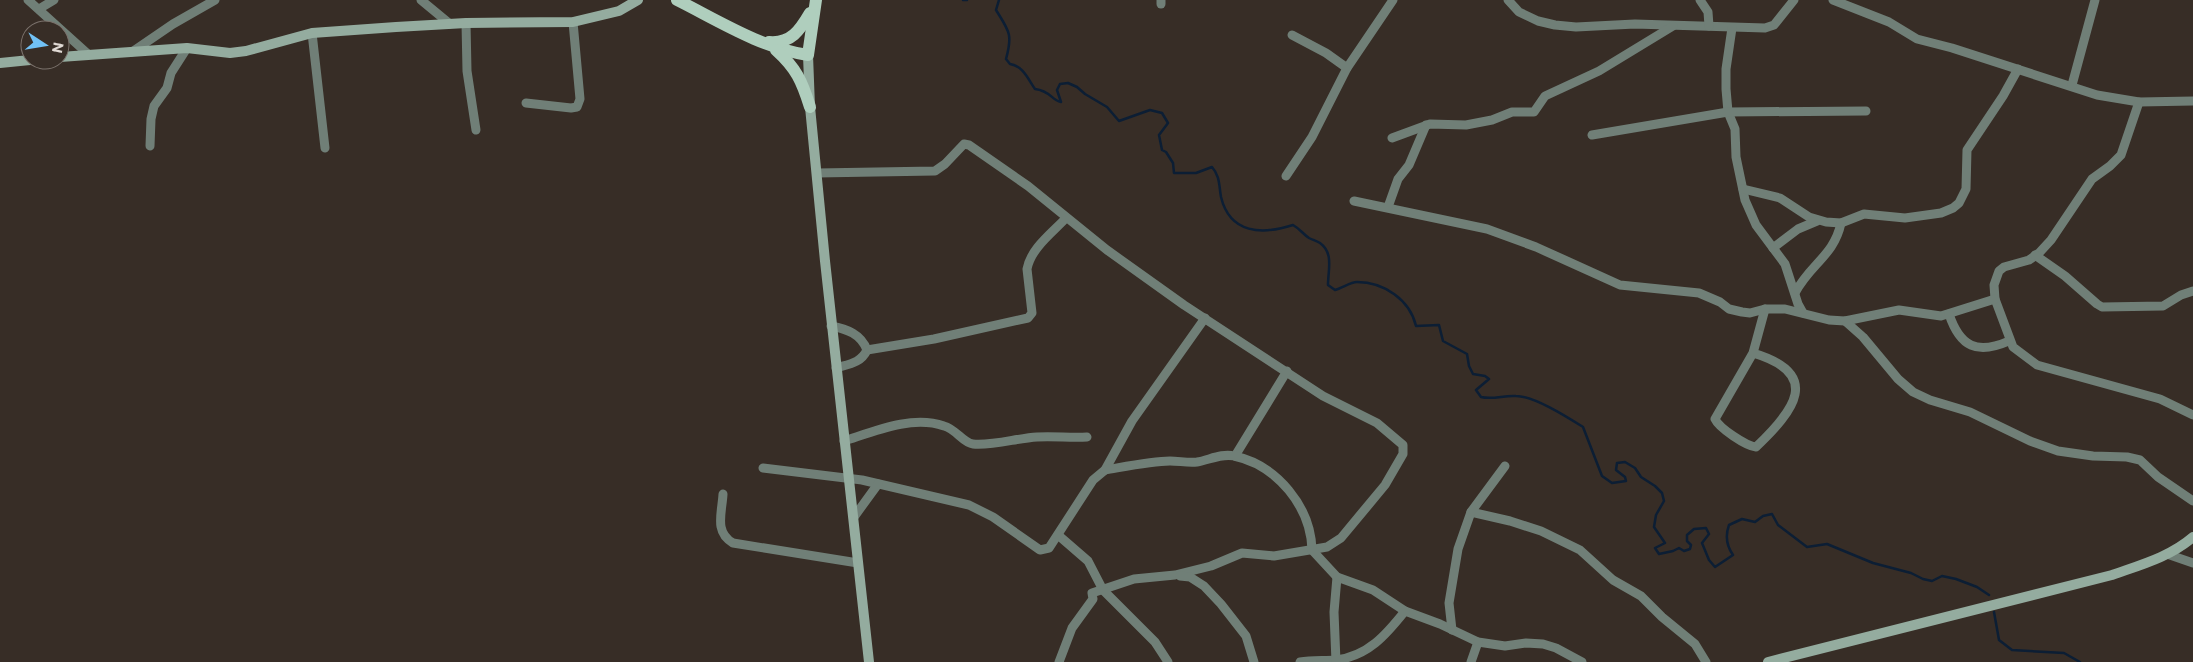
<svg xmlns="http://www.w3.org/2000/svg" width="2193" height="662" font-family="Commissioner,sans-serif">
  <style>
    .lines { fill: none; stroke-linecap: round; stroke-linejoin: round }
    .stream { stroke: #0c1e34; stroke-width: 2.5 }
    .street { stroke: #707f77; stroke-width: 9 }
    .secondary { stroke: #94ac9f; stroke-width: 10 }
    .primary { stroke: #afcebd; stroke-width: 12 }
  </style>
  <rect width="100%" height="100%" fill="#372d26"/>
  <g class="lines">
    <!-- stream -->
    <g class="stream">
      <polyline points="963,0 967,0"/>
      <path d="M 999,0 L 996,10 C 1009,31 1013,34 1006,59 L 1010,64 C 1023,66 1028,79 1035,89 C 1051,91 1051,100 1061,102 L 1057,90 L 1060,84 L 1068,83 L 1077,87 L 1085,94 L 1107,107 L 1119,121 L 1150,110 L 1162,113 L 1168,123 L 1159,135 L 1162,150 L 1166,152 L 1173,163 L 1174,173 L 1196,173 L 1212,167 C 1220,176 1219,186 1221,197 C 1230,234 1262,235 1293,225 C 1300,229 1303,234 1309,238 C 1313,240 1317,241 1320,243 C 1334,253 1328,270 1328,285 L 1335,290 C 1342,288 1351,282 1357,282 C 1384,282 1410,300 1416,326 L 1439,325 L 1443,341 L 1467,354 L 1469,366 L 1473,374 L 1485,376 L 1489,379 L 1476,390 L 1481,397 C 1493,400 1504,395 1516,396 C 1534,396 1567,417 1583,427 L 1602,476 L 1612,483 L 1626,481 L 1625,477 L 1616,470 L 1617,463 L 1625,462 L 1635,468 L 1641,477 L 1655,486 L 1662,493 L 1664,501 L 1656,515 L 1654,527 L 1665,543 L 1655,548 L 1659,554 L 1673,551 L 1679,548 L 1684,551 L 1690,549 L 1691,545 L 1687,541 L 1687,535 L 1694,529 L 1706,528 L 1709,534 L 1702,543 L 1709,560 L 1715,567 L 1733,555 C 1726,545 1725,536 1729,525 L 1742,519 L 1755,522 L 1763,516 L 1772,514 L 1778,525 L 1807,547 L 1827,544 L 1873,563 L 1911,573 L 1923,579 L 1932,581 L 1942,576 L 1956,579 L 1977,587 L 1989,595"/>
      <polyline points="1994,612 1999,640 2012,650 2064,653 2080,662"/>
    </g>
    <!-- street -->
    <g class="street">
      <polyline points="28,0 88,54"/>
      <polyline points="421,0 450,24"/>
      <polyline points="1508,0 1519,12 1538,21 1555,25 1576,27 1635,24 1765,28 1774,25 1794,0"/>
      <polyline points="1700,0 1708,12 1709,26"/>
      <polyline points="1833,0 1889,22 1917,39 1952,48 2097,95 2139,102 2193,101"/>
      <polyline points="1161,4 1161,0"/>
      <polyline points="39,9 54,0"/>
      <polyline points="466,23 467,71 476,130"/>
      <polyline points="1732,28 1726,69 1726,89 1728,112 1735,129 1736,157 1745,200 1756,225 1785,264 1798,304 1803,313"/>
      <polyline points="312,33 325,148"/>
      <polyline points="1292,35 1326,53 1347,68"/>
      <polyline points="132,52 173,24 215,0"/>
      <polyline points="2072,85 2095,0"/>
      <polyline points="2139,102 2121,155 2110,166 2092,179 2051,240 2039,253 2029,260 2004,267 1999,271 1994,285 1995,299 2013,347 2037,365 2160,399 2193,415"/>
      <polyline points="526,103 571,108 577,107 580,99 573,22"/>
      <polyline points="1592,135 1728,112 1866,111"/>
      <polyline points="1392,138 1430,124 1466,125 1492,120 1512,112 1534,112 1545,96 1599,71 1673,26"/>
      <polyline points="150,146 151,119 154,106 167,88 171,73 187,48"/>
      <polyline points="817,173 935,171 945,164 964,144 969,145 1028,186 1107,250 1184,305 1323,396 1377,423 1403,445 1403,454 1385,485 1341,538 1327,547 1274,556 1242,553 1211,566 1175,575 1134,579 1092,593 1093,599 1072,628 1059,662"/>
      <polyline points="1286,176 1312,137 1347,68 1393,0"/>
      <polyline points="1743,189 1780,198 1809,217 1826,222 1841,223 1864,214 1905,218 1941,213 1953,208 1959,203 1966,189 1967,150 2003,96 2018,69"/>
      <polyline points="1354,201 1487,229 1536,247 1620,285 1699,293 1720,302 1729,309 1742,312 1750,313 1765,309 1785,309 1829,320 1845,321 1899,310 1941,316 1995,299"/>
      <polyline points="1388,207 1398,179 1409,165 1426,125"/>
      <polyline points="1773,248 1798,229 1817,221"/>
      <polyline points="2035,255 2065,276 2097,304 2102,307 2163,306 2181,295 2193,291"/>
      <path d="M 1795,293 C 1810,264 1834,256 1841,223"/>
      <path d="M 1949,314 C 1960,347 1977,355 2009,341"/>
      <polyline points="1845,321 1863,337 1898,379 1913,392 1930,400 1970,412 2030,441 2058,451 2093,456 2127,457 2140,460 2158,477 2193,501"/>
      <path d="M 831,326 C 847,329 861,334 867,350 C 861,363 849,364 836,368"/>
      <path d="M 867,350 L 934,339 L 1028,318 L 1032,313 L 1027,269 C 1031,248 1052,233 1066,218"/>
      <path d="M 1753,353 C 1823,374 1794,411 1756,447 C 1746,446 1719,428 1715,419 L 1753,353 L 1765,309"/>
      <path d="M 844,441 C 875,431 912,415 944,426 C 956,429 963,443 973,444 C 992,446 1018,438 1037,437 C 1054,436 1071,438 1087,437"/>
      <polyline points="1235,456 1287,371"/>
      <polyline points="763,468 862,480 969,505 993,517 1040,550 1049,548 1093,480 1105,470 1132,421 1205,318"/>
      <path d="M 1105,470 C 1123,467 1152,461 1170,461 C 1179,461 1188,463 1197,462 C 1209,460 1222,453 1234,456 C 1277,465 1311,507 1312,550 L 1337,577 L 1373,590 L 1405,611 L 1440,624 L 1478,642 L 1505,646 L 1526,643 L 1543,644 L 1556,648 L 1582,662"/>
      <path d="M 723,494 C 722,513 714,532 733,543 L 858,563"/>
      <polyline points="1471,512 1510,521 1541,531 1580,550 1613,580 1641,596 1662,617 1695,644 1706,662"/>
      <polyline points="854,517 878,484"/>
      <polyline points="1058,535 1088,561 1103,590 1155,642 1168,662"/>
      <polyline points="2167,554 2193,563"/>
      <polyline points="1180,576 1190,577 1204,586 1221,604 1246,636 1254,662"/>
      <polyline points="1452,630 1449,603 1458,549 1471,512 1505,466"/>
      <path d="M 1300,662 C 1312,660 1324,661 1336,660 C 1368,656 1386,635 1405,611"/>
      <polyline points="1336,662 1334,612 1337,577"/>
      <polyline points="1471,662 1478,642"/>
    </g>
    <!-- secondary -->
    <g class="secondary">
      <polyline points="808,55 810,107 825,261 869,662"/>
      <polyline points="60,57 187,48 230,53 246,51 312,33 396,27 466,23 573,22 619,11 638,0"/>
      <polyline points="0,63 30,60"/>
      <path d="M 1768,662 L 2112,575 C 2140,565 2170,557 2193,537"/>
    </g>
    <!-- primary -->
    <g class="primary">
      <path d="M 677,0 C 719,21 761,48 808,55 L 816,0"/>
      <path d="M 769,42 C 791,44 800,30 810,13"/>
      <path d="M 776,50 C 796,68 802,81 810,107"/>
    </g>
  </g>
  <!-- north arrow -->
  <g transform="translate(45 45) rotate(102)"><circle r="24" fill="#372d26" stroke="#7b726c"/>
  <path d="M0-4L9 19L0 12L-9 19Z" fill="#71c1f5"/>
  <text y="-8" font-size="14" font-weight="bold" text-anchor="middle" fill="#e0d9d4">N</text>
  </g>
</svg>
